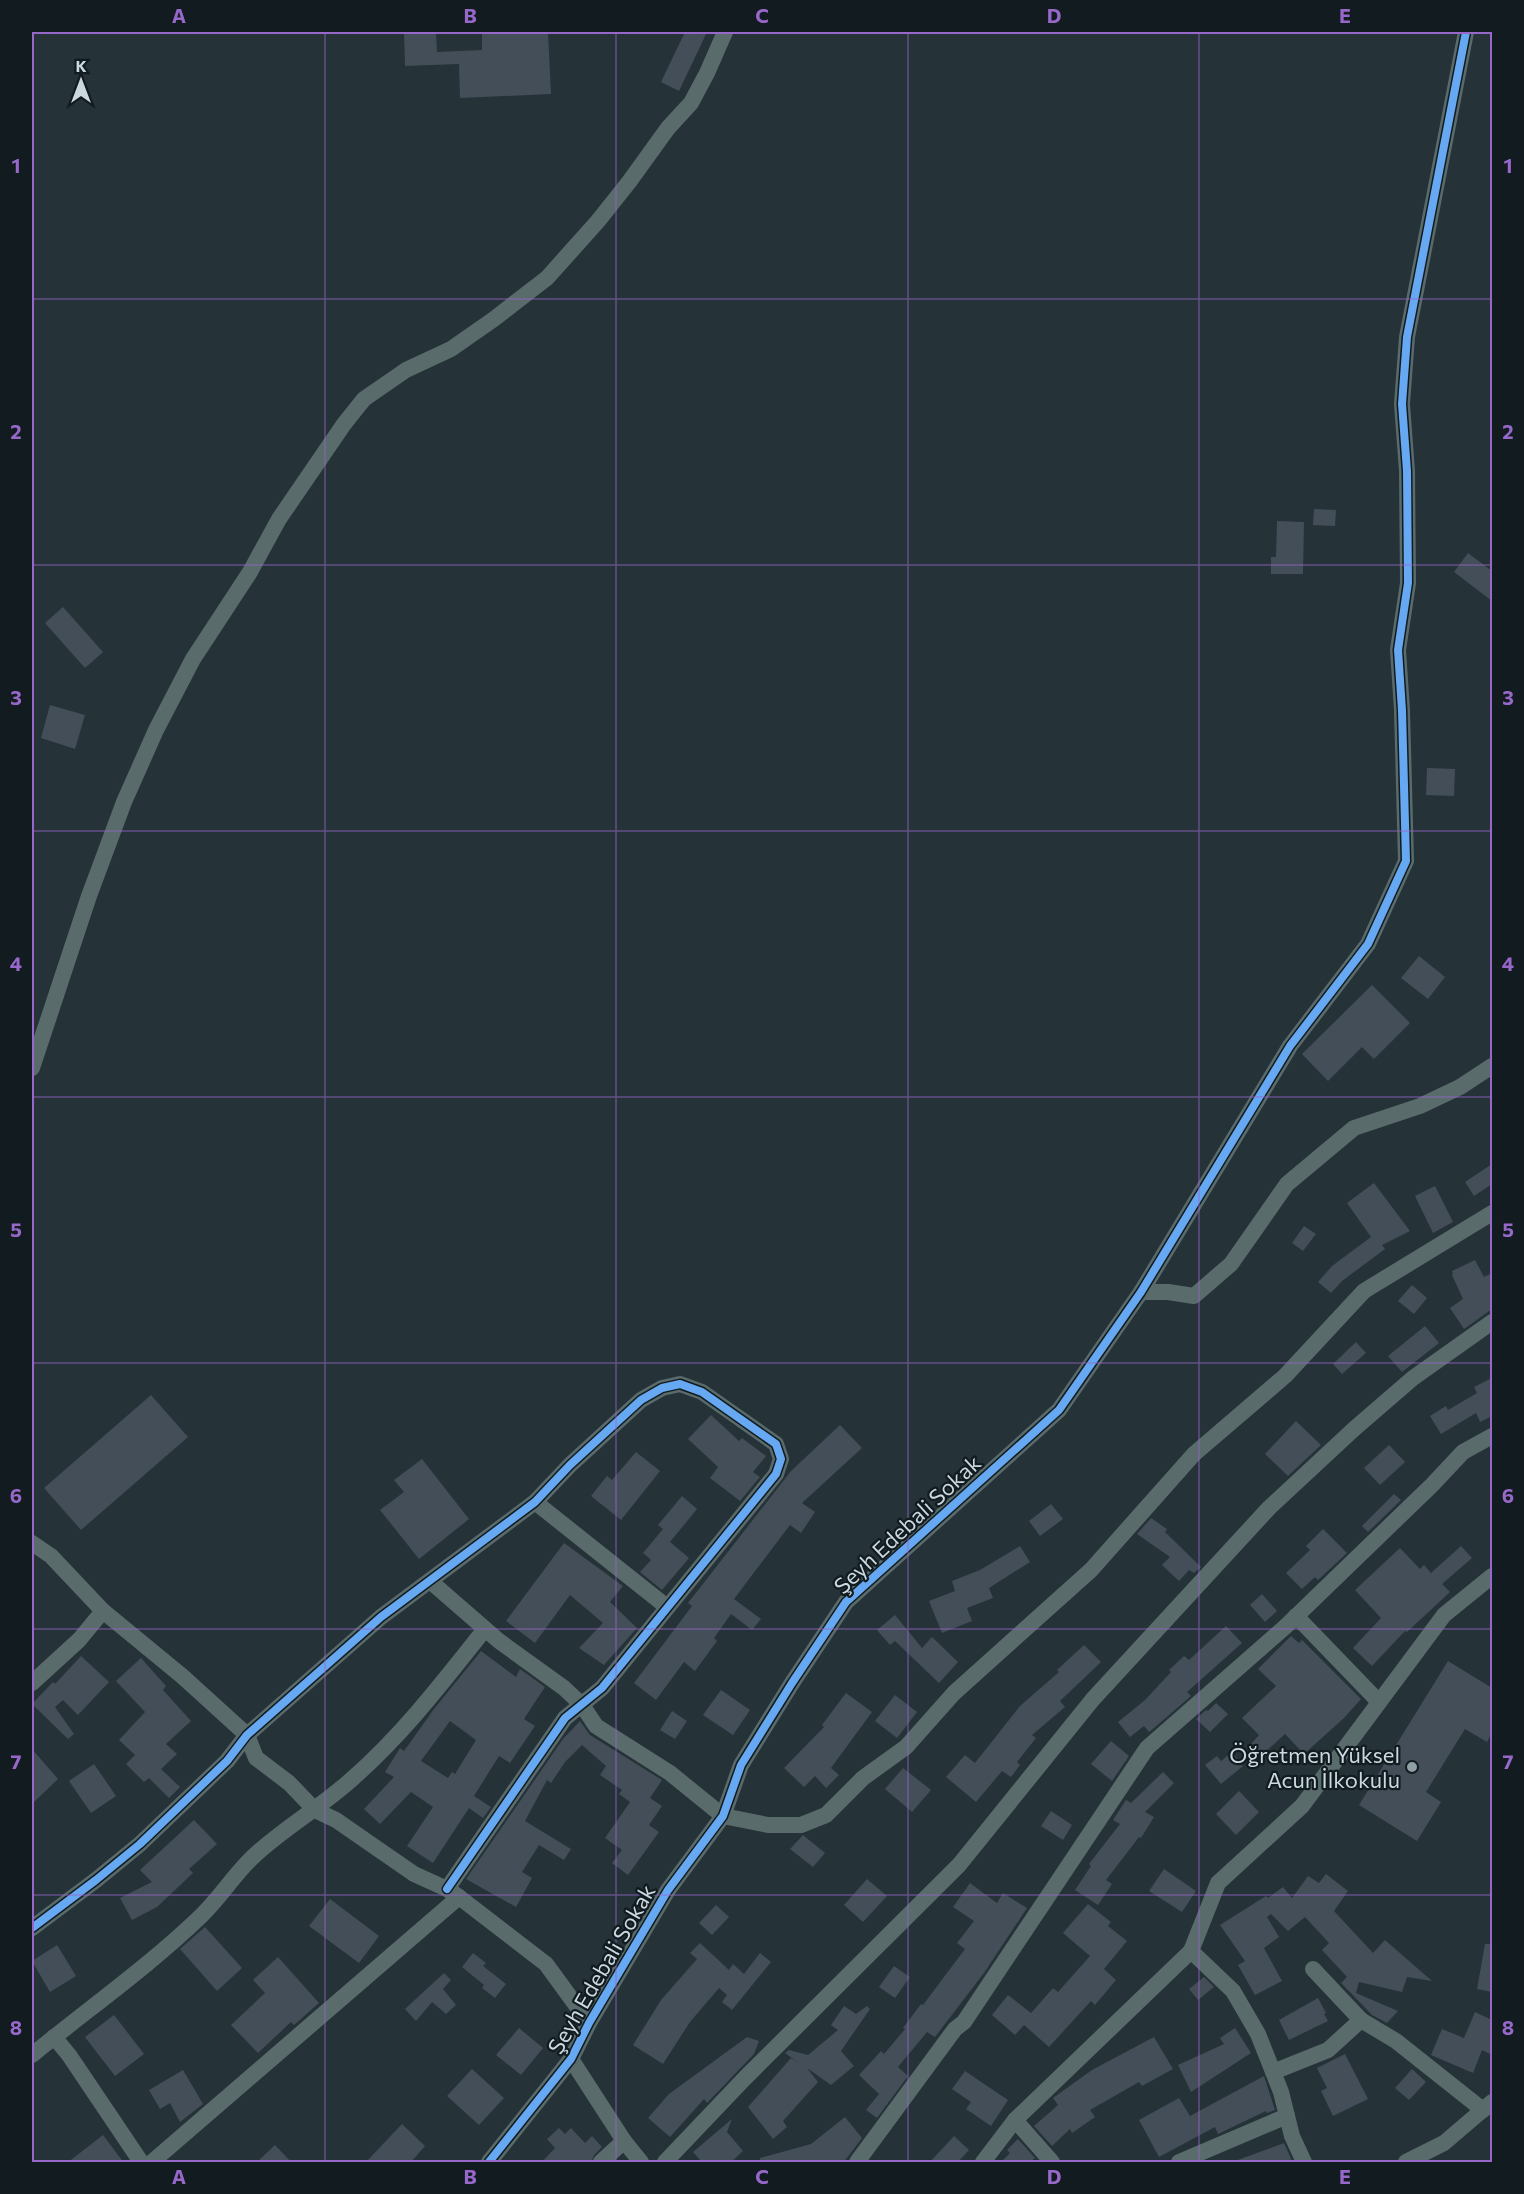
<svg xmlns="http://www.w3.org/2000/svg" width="1524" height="2194" font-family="Commissioner,sans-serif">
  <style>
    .building { fill: #434e58; fill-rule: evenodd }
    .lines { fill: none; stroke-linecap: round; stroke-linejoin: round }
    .minor { stroke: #596b6b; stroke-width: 16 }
    .cycleway-casing { stroke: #111b20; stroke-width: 11 }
    .cycleway { stroke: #66a8f1; stroke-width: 8 }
    .grid { fill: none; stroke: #9768ca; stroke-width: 1.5; stroke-opacity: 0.55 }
    .poi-dot { fill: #909ea5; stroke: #111b20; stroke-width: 2 }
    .labels { text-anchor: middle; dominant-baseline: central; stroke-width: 4.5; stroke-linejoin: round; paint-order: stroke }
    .street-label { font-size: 22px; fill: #cad8df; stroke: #111b20 }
    .poi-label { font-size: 22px; fill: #cad8df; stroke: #111b20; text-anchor: end }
    .neatline { fill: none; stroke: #9768ca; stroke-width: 2 }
    .grid-label { font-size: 20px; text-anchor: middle; font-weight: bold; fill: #9768ca }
  </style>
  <rect width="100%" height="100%" fill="#253238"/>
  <!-- building -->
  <g class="building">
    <polygon points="404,32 436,32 437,52 482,50 482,32 548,32 551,94 460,98 459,64 405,66"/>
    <polygon points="685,32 707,32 679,91 661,82"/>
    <polygon points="1314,509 1336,510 1335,526 1313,525"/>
    <polygon points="1277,521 1304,522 1303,574 1271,574 1271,557 1276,557"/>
    <polygon points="1468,553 1492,571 1492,601 1454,572"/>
    <polygon points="63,607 103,652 85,668 45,623"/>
    <polygon points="50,705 85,715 75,749 41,738"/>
    <polygon points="1427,768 1455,769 1454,796 1426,795"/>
    <polygon points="1419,956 1445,977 1428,999 1401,978"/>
    <polygon points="1372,985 1410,1023 1374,1059 1362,1047 1328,1081 1302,1054"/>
    <polygon points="1492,1164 1492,1184 1474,1196 1465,1182"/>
    <polygon points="1374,1183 1410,1231 1382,1245 1385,1249 1342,1281 1331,1293 1318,1282 1332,1266 1371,1237 1347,1203"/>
    <polygon points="1435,1186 1453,1222 1433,1233 1415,1196"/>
    <polygon points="1304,1226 1316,1234 1303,1251 1292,1243"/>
    <polygon points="1475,1260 1484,1277 1492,1273 1492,1309 1464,1329 1450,1308 1463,1299 1452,1275 1453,1274 1452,1271"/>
    <polygon points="1412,1285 1427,1298 1414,1314 1398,1301"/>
    <polygon points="1425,1326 1439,1343 1402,1372 1388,1356"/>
    <polygon points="1356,1342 1366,1353 1342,1374 1333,1364"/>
    <polygon points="1492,1378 1492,1422 1490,1417 1480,1422 1476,1413 1441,1434 1430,1416 1446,1406 1448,1410 1477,1393 1474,1387"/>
    <polygon points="151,1395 188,1437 81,1530 44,1488"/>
    <polygon points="711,1415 739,1441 742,1438 766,1456 753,1472 760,1477 740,1501 710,1478 718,1467 688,1439"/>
    <polygon points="1296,1421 1321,1445 1288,1476 1265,1454"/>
    <polygon points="840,1425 862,1448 802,1503 815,1512 801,1533 790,1525 734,1599 761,1619 752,1630 731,1614 714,1638 717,1641 695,1671 684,1662 656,1700 634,1683 692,1606 688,1603 791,1471"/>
    <polygon points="1389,1445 1405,1462 1380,1485 1364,1468"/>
    <polygon points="636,1452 660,1471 621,1520 591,1496 607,1476 612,1480"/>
    <polygon points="422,1459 469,1519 419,1559 380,1510 404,1492 394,1480"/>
    <polygon points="1394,1494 1401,1500 1368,1532 1362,1526"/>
    <polygon points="682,1496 697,1509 670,1542 689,1558 662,1590 640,1572 651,1560 643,1553 663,1529 658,1525"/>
    <polygon points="1051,1504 1063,1519 1040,1536 1029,1521"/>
    <polygon points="1151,1518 1167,1529 1165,1532 1201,1567 1194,1573 1189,1570 1179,1581 1162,1565 1170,1557 1137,1534"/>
    <polygon points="1323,1529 1347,1553 1318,1580 1315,1577 1302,1589 1286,1573 1310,1550 1306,1546"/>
    <polygon points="564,1543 623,1586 610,1602 637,1628 604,1665 579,1648 603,1623 570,1595 535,1643 506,1621"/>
    <polygon points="1020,1546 1030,1562 989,1588 993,1598 967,1608 972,1621 942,1633 929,1601 955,1591 952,1581 980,1570"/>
    <polygon points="1461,1546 1472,1558 1442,1584 1450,1592 1407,1632 1405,1631 1372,1666 1353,1648 1381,1618 1355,1590 1400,1548 1420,1569 1424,1565 1431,1573"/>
    <polygon points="1262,1594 1277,1611 1265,1622 1250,1605"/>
    <polygon points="895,1615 922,1648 932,1637 958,1662 939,1683 895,1641 890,1645 877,1630"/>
    <polygon points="1226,1626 1242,1643 1187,1692 1191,1696 1154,1728 1149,1732 1144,1726 1130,1737 1118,1722 1145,1700 1171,1672 1169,1670 1184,1656 1189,1660"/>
    <polygon points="1291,1636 1299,1643 1302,1640 1361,1699 1344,1718 1304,1754 1285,1734 1261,1756 1250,1745 1259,1735 1242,1718 1276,1686 1258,1669"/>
    <polygon points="1084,1645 1101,1662 1060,1701 1065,1707 1032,1735 1036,1738 1017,1762 1020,1765 1011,1777 1002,1771 976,1802 946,1777 965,1755 975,1763 1020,1706 1059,1672 1057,1670"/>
    <path d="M 481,1651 L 516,1677 L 520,1669 L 545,1687 L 524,1719 L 535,1726 L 510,1763 L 499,1756 L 474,1796 L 491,1807 L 483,1818 L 469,1808 L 433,1863 L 407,1846 L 433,1807 L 411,1792 L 380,1824 L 364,1809 L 394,1777 L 385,1772 L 400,1748 L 404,1751 L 434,1709 ZM 450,1721 L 476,1740 L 455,1774 L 452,1772 L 448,1778 L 421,1761 Z"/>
    <polygon points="81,1656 109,1682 78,1715 63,1700 55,1707 74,1734 68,1739 32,1704 53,1682 55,1684"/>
    <polygon points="141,1658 166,1686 163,1690 191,1721 166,1744 177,1754 161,1769 180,1787 169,1798 149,1778 144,1782 126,1764 135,1755 119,1740 145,1712 116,1681"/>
    <polygon points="1448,1661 1492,1688 1492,1732 1487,1742 1465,1729 1426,1792 1441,1802 1417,1841 1359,1805"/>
    <polygon points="721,1690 750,1710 733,1735 703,1715"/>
    <polygon points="846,1693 872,1712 831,1768 839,1775 826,1788 815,1776 804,1787 784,1768 824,1727 822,1725"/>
    <polygon points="895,1695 917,1712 897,1738 875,1721"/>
    <polygon points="1216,1703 1228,1714 1210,1732 1196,1719 1206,1710 1208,1711"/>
    <polygon points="672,1711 687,1721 675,1739 660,1730"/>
    <polygon points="580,1721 590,1735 662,1780 650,1798 662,1806 649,1825 659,1832 628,1875 612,1863 622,1850 605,1838 630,1802 619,1794 622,1790 600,1775 606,1766 582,1745 565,1762 551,1783 547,1780 525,1821 571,1849 564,1860 539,1845 522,1872 532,1878 516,1907 466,1879 563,1739"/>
    <polygon points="1111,1741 1129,1756 1112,1781 1091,1764"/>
    <polygon points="32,1749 58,1779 32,1804"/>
    <polygon points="1232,1752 1243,1766 1221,1784 1205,1765 1217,1756 1221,1761"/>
    <polygon points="94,1764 116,1796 91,1813 69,1781"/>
    <polygon points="903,1768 931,1790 912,1812 885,1789"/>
    <polygon points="1163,1772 1174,1783 1145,1812 1154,1817 1141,1838 1139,1837 1106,1880 1112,1884 1098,1905 1075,1890 1091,1866 1089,1864 1120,1824 1113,1820 1126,1800 1131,1803"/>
    <polygon points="1239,1791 1259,1812 1236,1835 1216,1814"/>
    <polygon points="1051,1811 1072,1825 1063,1840 1041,1826"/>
    <polygon points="194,1820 217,1844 189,1869 193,1873 157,1907 132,1920 120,1898 152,1882 140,1870"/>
    <polygon points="803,1835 825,1853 813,1867 790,1849"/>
    <polygon points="1164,1869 1196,1891 1182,1912 1149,1891"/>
    <polygon points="1326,1874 1348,1891 1334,1911 1373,1953 1385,1940 1432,1981 1407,1977 1402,1992 1359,1982 1356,1993 1398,2011 1387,2023 1372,2015 1341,1983 1347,1977 1322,1950 1329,1943 1305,1917 1288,1931 1271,1914 1267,1917 1279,1937 1264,1948 1282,1981 1255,1995 1238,1965 1245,1961 1220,1925 1266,1896 1268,1898 1283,1887 1292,1898 1308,1876 1319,1883"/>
    <polygon points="867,1879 887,1896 863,1922 844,1905"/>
    <polygon points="970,1883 997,1903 1003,1893 1027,1908 984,1973 935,2037 927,2032 898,2067 908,2076 877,2118 866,2110 879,2094 859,2075 881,2051 884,2054 905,2029 903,2028 921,2004 923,2005 965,1949 957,1943 974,1921 953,1907"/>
    <polygon points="330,1899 379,1936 359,1963 309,1926"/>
    <polygon points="1088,1904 1111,1922 1108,1926 1127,1941 1104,1969 1116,1980 1095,2005 1091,2001 1049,2047 1024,2025 1015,2035 992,2015 1008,1995 1031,2013 1053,1988 1058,1992 1090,1956 1063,1933"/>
    <polygon points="716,1905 729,1917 712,1935 699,1923"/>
    <polygon points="205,1927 242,1968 217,1991 180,1949"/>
    <polygon points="700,1943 729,1970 733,1964 744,1974 760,1953 771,1962 732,2010 722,2002 727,1995 719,1988 690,2022 663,2064 633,2045 661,2000 697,1959 690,1953"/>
    <polygon points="1485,1944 1492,1944 1492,1992 1477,1989"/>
    <polygon points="57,1945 76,1976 50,1992 32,1961"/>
    <polygon points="473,1953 486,1963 483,1966 506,1984 495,1998 482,1988 484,1985 462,1967"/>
    <polygon points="278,1957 319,2003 294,2025 291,2022 258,2053 231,2025 265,1993 253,1980"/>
    <polygon points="894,1966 910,1977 895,1998 879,1987"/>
    <polygon points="444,1973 451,1980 443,1989 456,2005 446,2014 432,2002 416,2021 405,2009"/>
    <polygon points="1204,1977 1214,1987 1198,2000 1189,1989"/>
    <polygon points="1318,1998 1326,2013 1324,2014 1328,2021 1289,2040 1279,2020"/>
    <polygon points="844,2006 856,2014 867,2006 870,2009 841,2051 854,2066 831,2085 807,2068 818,2082 783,2121 787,2127 773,2139 748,2107 791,2058 799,2063 785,2053 789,2050 808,2055 838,2030 831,2025"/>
    <polygon points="1475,2012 1492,2020 1492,2055 1482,2050 1473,2073 1431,2055 1442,2029 1464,2038"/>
    <polygon points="114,2015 144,2054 115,2076 85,2037"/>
    <polygon points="519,2028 543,2048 521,2075 496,2055"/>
    <polygon points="1235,2028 1251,2053 1191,2092 1178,2065 1224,2044 1220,2038"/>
    <polygon points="747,2037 759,2041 754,2054 707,2103 704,2099 670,2137 648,2118 669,2094"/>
    <polygon points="1154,2037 1173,2069 1142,2086 1139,2082 1090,2110 1095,2117 1072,2133 1070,2129 1052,2146 1034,2126 1058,2105 1053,2098 1092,2070"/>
    <polygon points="1345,2054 1368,2099 1333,2116 1321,2091 1327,2088 1317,2068"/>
    <polygon points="472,2069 504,2098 479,2125 447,2096"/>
    <polygon points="1412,2069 1426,2082 1409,2100 1395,2088"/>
    <polygon points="183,2070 203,2104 180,2122 170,2103 160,2109 149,2090"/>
    <polygon points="965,2071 1008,2100 991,2126 966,2109 971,2102 952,2089"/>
    <polygon points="1264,2076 1275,2110 1267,2113 1266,2111 1218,2134 1215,2127 1159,2157 1139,2120 1179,2098 1190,2116"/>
    <polygon points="845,2117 862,2138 843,2163 760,2163 760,2158 811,2144"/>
    <polygon points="732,2119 727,2132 743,2151 730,2163 699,2163 701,2161 693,2152"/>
    <polygon points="402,2124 425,2146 410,2163 365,2163"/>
    <polygon points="559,2128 565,2134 571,2128 585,2143 592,2136 602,2147 594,2155 591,2163 541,2163 555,2148 547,2139"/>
    <polygon points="103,2135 124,2163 67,2163"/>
    <polygon points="954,2136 969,2150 957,2163 929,2163"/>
    <polygon points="1018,2139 1035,2158 1029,2163 1000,2163 1010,2153 1007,2150"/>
    <polygon points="1284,2143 1293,2163 1235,2163 1235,2161"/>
    <polygon points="275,2145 292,2163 256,2163"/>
  </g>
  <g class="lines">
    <!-- minor -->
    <g class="minor">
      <polyline points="32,1068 89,896 124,802 156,730 193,659 250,572 279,519 344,424 364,399 406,370 451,349 494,319 547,278 598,221 629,182 668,128 691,103 707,73 725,32"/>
      <polyline points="1141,1292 1168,1292 1194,1296 1231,1264 1287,1184 1354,1128 1420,1106 1460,1087 1492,1066"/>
      <polyline points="535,1502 667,1607"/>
      <polyline points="32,1543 51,1556 103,1611 182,1676 247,1735 256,1758 289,1783 315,1810 336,1820 414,1874 447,1889 459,1897 546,1964 589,2023"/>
      <polyline points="430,1581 499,1641 564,1688 582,1705 596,1726 670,1773 723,1816 768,1825 801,1825 826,1815 863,1778 906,1747 954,1693 1091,1570 1194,1454 1285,1376 1364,1291 1492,1213"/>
      <polyline points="1296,1616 1379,1702"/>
      <polyline points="32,1683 79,1640 103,1611"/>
      <polyline points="32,1928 96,1880 140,1844 227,1761 247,1735 381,1617 535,1502 570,1465 641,1400 662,1388 680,1384 702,1392 776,1444 781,1459 776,1474 602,1688 565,1718 447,1889"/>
      <polyline points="1191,1951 1233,1991 1258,2034 1281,2092 1292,2136 1304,2162"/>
      <polyline points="1313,1969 1361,2020"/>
      <polyline points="54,2037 69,2055 141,2162"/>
      <path d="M 32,2055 C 88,2009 148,1967 201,1916 C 221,1897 235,1873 255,1855 C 285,1827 321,1807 352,1779 C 403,1734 443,1682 485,1629"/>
      <polyline points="571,2059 624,2141 641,2162"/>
      <polyline points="1273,2072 1328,2050 1361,2020 1396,2041 1483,2110"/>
      <polyline points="1015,2120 1052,2162"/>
      <polyline points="152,2162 459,1897"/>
      <polyline points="489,2162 571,2059 589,2023 668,1890 723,1816 741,1765 792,1683 846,1602 1059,1410 1141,1292 1290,1046 1368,944 1406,861 1402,710 1398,650 1408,583 1407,471 1402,404 1407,337 1466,32"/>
      <polyline points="601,2162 624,2141"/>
      <polyline points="665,2162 745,2078 959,1865 1093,1699 1269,1508 1354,1429 1413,1378 1492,1322"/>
      <polyline points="857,2162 955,2029 964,2022 1147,1748 1285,1627 1432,1485 1463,1452 1492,1436"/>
      <polyline points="983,2162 1015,2120 1191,1951 1218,1883 1302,1806 1444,1615 1492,1576"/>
      <polyline points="1179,2162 1287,2116"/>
      <polyline points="1406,2162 1444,2143 1492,2102"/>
    </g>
    <defs>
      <g id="cycleway">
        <polyline points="32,1928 96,1880 140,1844 227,1761 247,1735 381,1617 535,1502 570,1465 641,1400 662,1388 680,1384 702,1392 776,1444 781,1459 776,1474 602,1688 565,1718 447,1889"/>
        <polyline points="489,2162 571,2059 589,2023 668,1890 723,1816 741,1765 792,1683 846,1602 1059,1410 1141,1292 1290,1046 1368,944 1406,861 1402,710 1398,650 1408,583 1407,471 1402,404 1407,337 1466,32"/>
      </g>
    </defs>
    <!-- cycleway casing -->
    <use href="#cycleway" class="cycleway-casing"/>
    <!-- cycleway -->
    <use href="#cycleway" class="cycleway"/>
  </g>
  <!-- grid -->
  <path class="grid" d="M 325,32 L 325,2162M 616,32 L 616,2162M 908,32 L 908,2162M 1199,32 L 1199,2162M 32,299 L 1492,299M 32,565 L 1492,565M 32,831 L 1492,831M 32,1097 L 1492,1097M 32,1363 L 1492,1363M 32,1629 L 1492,1629M 32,1895 L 1492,1895"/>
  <!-- markers -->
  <circle class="poi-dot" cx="1412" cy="1767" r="6"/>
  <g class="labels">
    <!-- street labels -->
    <g class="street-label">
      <text transform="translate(907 1524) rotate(-43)">Şeyh Edebali Sokak</text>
      <text transform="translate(601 1969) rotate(-60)">Şeyh Edebali Sokak</text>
    </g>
    <!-- poi labels -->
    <g class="poi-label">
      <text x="1400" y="1754">Öğretmen Yüksel<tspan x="1400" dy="25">Acun İlkokulu</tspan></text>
    </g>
  </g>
  <!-- border -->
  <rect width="1524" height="2194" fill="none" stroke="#111b20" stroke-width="66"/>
  <!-- north arrow -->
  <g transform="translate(81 81)" stroke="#111b20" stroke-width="4.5" paint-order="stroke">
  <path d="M0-4.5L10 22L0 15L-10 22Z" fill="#cad8df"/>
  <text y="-9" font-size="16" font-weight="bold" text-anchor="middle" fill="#cad8df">K</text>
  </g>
  <rect x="33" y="33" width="1458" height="2128" class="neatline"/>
  <g class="grid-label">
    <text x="179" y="23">A</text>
    <text x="470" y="23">B</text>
    <text x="762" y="23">C</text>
    <text x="1054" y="23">D</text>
    <text x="1345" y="23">E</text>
    <text x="16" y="173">1</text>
    <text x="1508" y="173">1</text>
    <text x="16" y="439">2</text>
    <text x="1508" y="439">2</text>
    <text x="16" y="705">3</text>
    <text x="1508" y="705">3</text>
    <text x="16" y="971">4</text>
    <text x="1508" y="971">4</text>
    <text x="16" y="1237">5</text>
    <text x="1508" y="1237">5</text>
    <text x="16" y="1503">6</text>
    <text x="1508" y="1503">6</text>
    <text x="16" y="1769">7</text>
    <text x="1508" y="1769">7</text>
    <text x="16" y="2035">8</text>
    <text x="1508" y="2035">8</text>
    <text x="179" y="2184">A</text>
    <text x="470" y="2184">B</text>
    <text x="762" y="2184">C</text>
    <text x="1054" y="2184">D</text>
    <text x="1345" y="2184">E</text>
  </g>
</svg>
